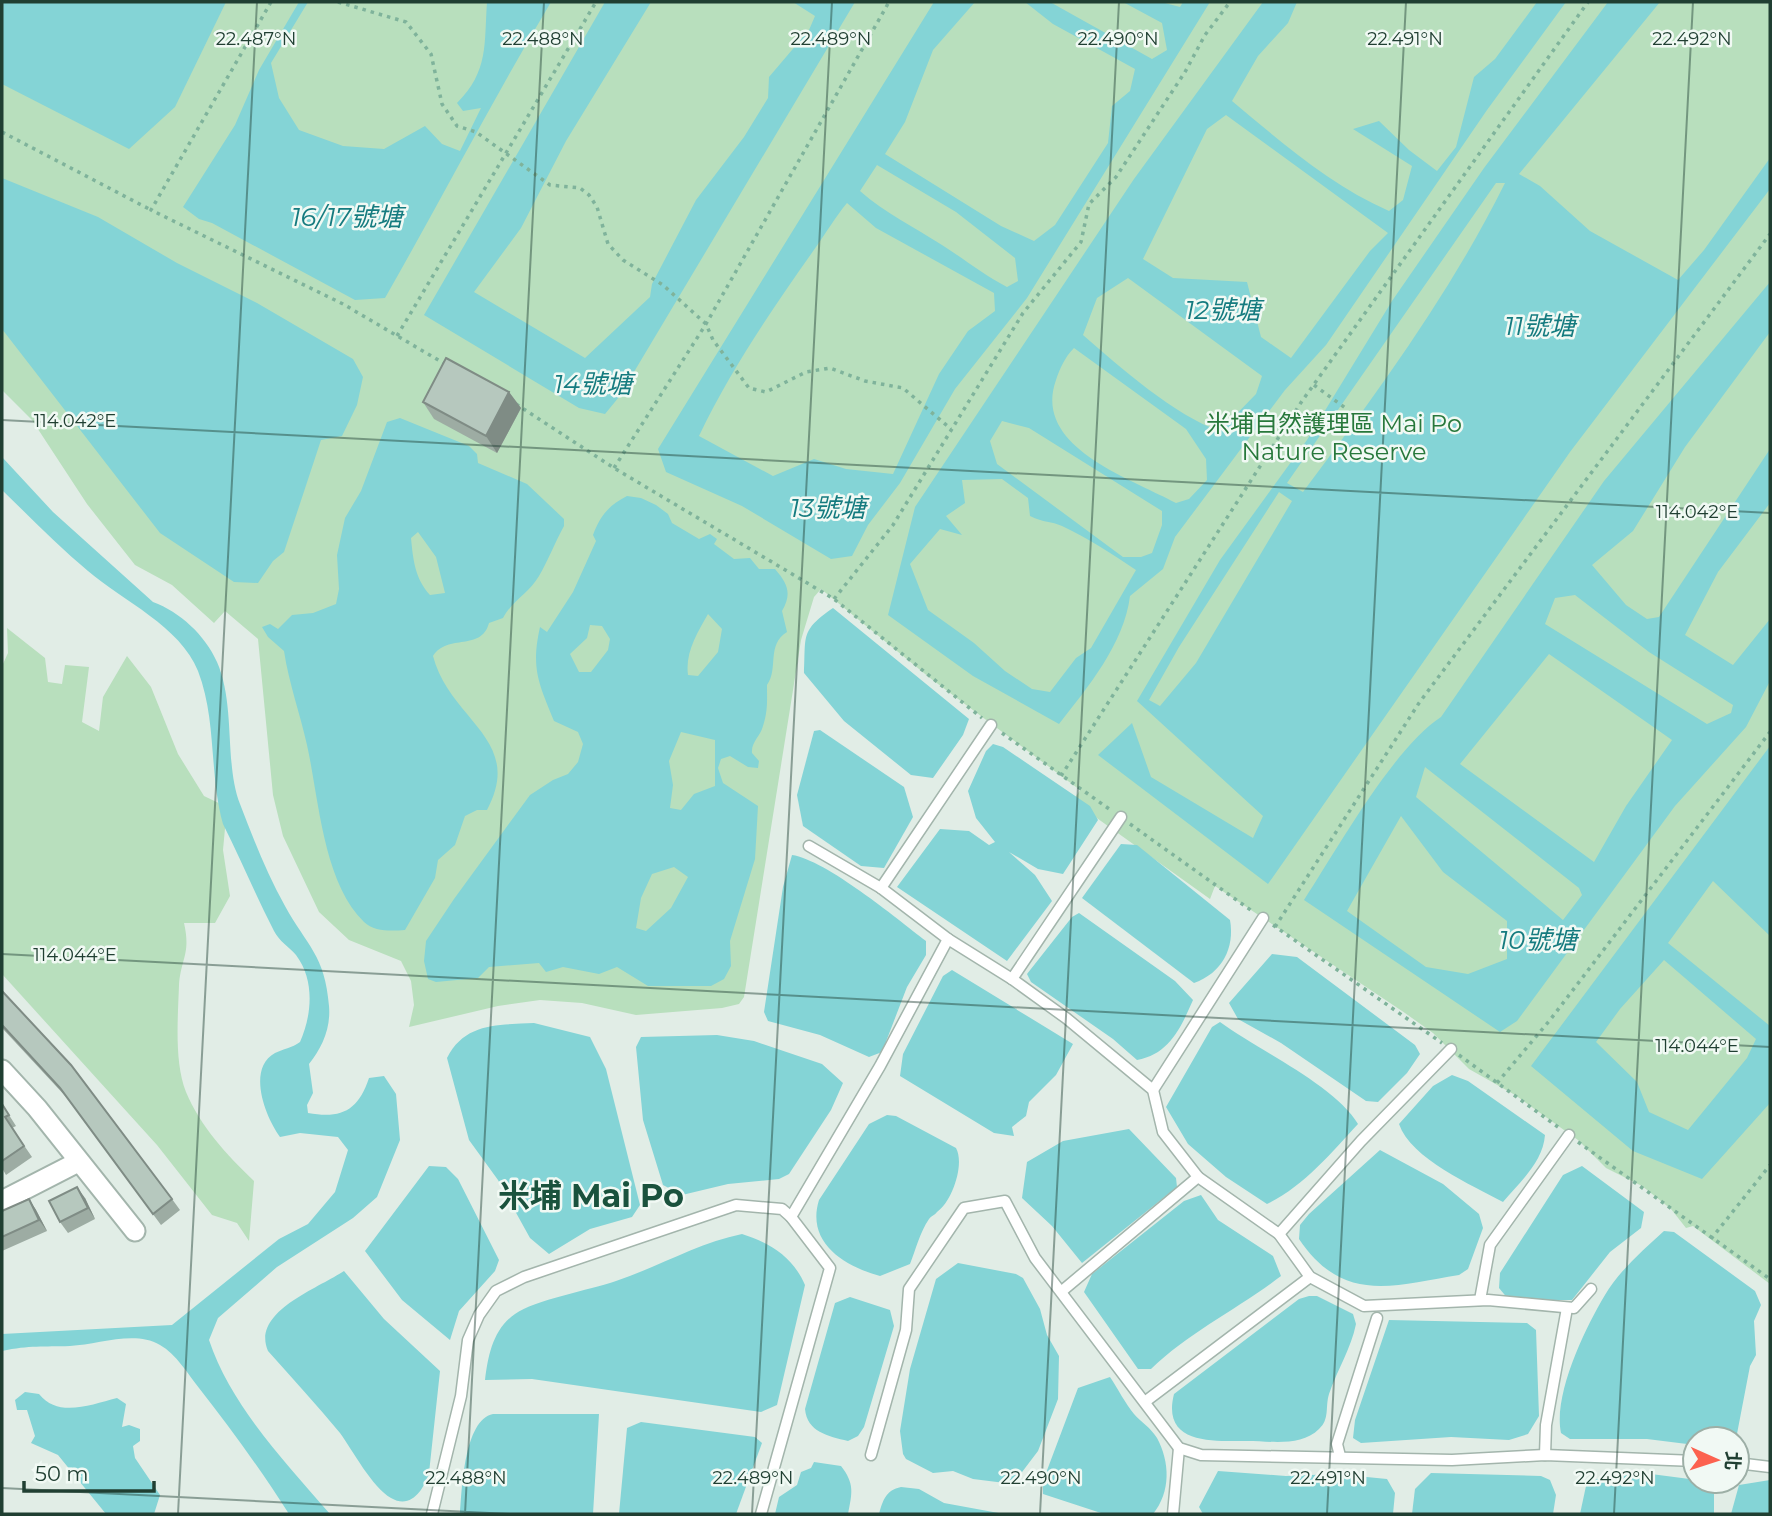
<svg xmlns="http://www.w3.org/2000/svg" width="1772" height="1516" font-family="Montserrat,'Noto Sans TC',sans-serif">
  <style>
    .green { fill: #b8dfbd }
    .water { fill: #84d4d6; fill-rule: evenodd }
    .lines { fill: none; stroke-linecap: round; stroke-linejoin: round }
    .service-casing { stroke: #a3b5ac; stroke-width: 13 }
    .minor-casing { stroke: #a3b5ac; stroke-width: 23 }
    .path { stroke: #7fb39b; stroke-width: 3.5; stroke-dasharray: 3.5 5; stroke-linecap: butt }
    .service { stroke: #fff; stroke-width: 10 }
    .minor { stroke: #fff; stroke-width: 19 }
    .wall { fill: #9daca3 }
    .shaded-wall { fill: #7f8c85 }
    .building { fill: #b6c8be; stroke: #7f8c85; stroke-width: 2 }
    .ticks { fill: none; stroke: #203f32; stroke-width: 2; stroke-opacity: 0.45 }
    .labels { text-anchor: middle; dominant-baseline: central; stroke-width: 5; stroke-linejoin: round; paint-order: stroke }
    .park-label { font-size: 24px; fill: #27783b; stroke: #f1f9f4 }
    .water-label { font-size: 26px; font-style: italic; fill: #157b7f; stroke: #f1f9f4 }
    .district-label { font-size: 32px; font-weight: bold; fill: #1a523d; stroke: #f1f9f4 }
    .ticks-label { font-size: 18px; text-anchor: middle; fill: #203f32; stroke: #f1f9f4; stroke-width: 5; stroke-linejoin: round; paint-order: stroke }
  </style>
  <rect width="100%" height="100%" fill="#e1ede6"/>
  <!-- green -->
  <g class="green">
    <polygon points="2,2 1770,2 1770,1284 1693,1226 1686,1228 1671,1209 1642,1186 1606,1168 1578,1140 1515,1095 1469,1069 1433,1033 1405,1013 1215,886 1210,899 1073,801 1080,790 930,678 821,589 814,597 801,640 744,997 739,1004 722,1008 636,1015 582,1003 540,1000 498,1006 409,1027 414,1005 411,981 401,961 349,940 319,912 283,836 273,795 258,639 225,611 214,623 172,585 135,565 87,504 32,420 2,390"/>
    <path d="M 7,628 L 45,658 L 48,682 L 62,684 L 65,665 L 89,667 L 82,722 L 99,731 L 103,697 L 127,656 L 151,687 L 178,754 L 204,796 L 227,807 L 223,850 L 230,896 L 215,923 L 184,923 C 191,954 181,958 179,985 C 178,1017 174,1062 186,1092 C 200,1126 227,1155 254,1181 L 249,1241 L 237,1223 L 212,1215 L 157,1145 L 2,974 L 2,666 L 8,653 Z"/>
  </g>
  <!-- water -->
  <g class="water">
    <polygon points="2,2 226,2 175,107 129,149 2,84"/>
    <path d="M 299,2 L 308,2 L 271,63 L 279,98 L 299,130 L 343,146 L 384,149 L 425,126 L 442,144 L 460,151 L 481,108 L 463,111 L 457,103 C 489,71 484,44 487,2 L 551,2 C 493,99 441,200 385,298 L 355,300 L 212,223 L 199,219 L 183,207 L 235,125 L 259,70 Z"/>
    <polygon points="605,2 651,2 566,141 521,228 474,292 585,358 650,297 652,284 696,200 744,137 768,98 769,77 809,30 815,16 793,2 855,2 619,397 605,414 579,408 424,315"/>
    <path d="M 934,2 L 975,2 L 933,50 L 905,122 L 885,154 L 1001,226 L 1034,241 L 1055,225 L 1108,143 L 1112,106 L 1130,91 L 1135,69 L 1053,24 L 1025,2 L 1050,2 L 1152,59 L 1167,50 L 1162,23 L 1123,2 L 1161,2 L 1180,7 L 1183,2 L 1210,2 L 1027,298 L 955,389 L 900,483 L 868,525 L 852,556 L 831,559 L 742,506 L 666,472 L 658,449 ZM 877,165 L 956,212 L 1015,258 L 1018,281 L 1007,287 C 984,275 964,259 942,245 C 914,227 885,213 860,191 ZM 847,203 L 876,228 L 994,293 L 995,311 L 968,331 L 939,374 L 893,474 L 846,469 L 814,459 L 773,476 L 699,436 C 731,369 773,308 816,247 C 826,233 836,216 847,203 Z"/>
    <path d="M 1263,2 L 1297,2 L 1288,23 L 1258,56 L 1232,101 C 1281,142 1330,185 1389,211 L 1403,200 L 1412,166 L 1353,129 L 1379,121 L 1409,150 L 1437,171 L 1456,147 L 1474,77 L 1495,59 L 1537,2 L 1566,2 L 1487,110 L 1326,345 L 1285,390 L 1175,537 L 1163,569 L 1130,596 C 1124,644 1088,687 1059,724 L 973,676 L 888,615 L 915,507 L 1134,179 ZM 1226,115 L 1388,233 L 1370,251 L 1291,358 L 1261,337 L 1247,282 L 1173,278 L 1143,259 L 1207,129 ZM 1128,278 L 1262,376 L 1256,394 L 1220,431 C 1175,416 1120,367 1083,335 L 1097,298 ZM 1074,348 L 1186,429 L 1206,459 L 1207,480 L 1189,499 L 1176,503 C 1130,478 1032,447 1056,380 C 1060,368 1065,357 1074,348 ZM 1002,421 L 1029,428 L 1162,511 L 1162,525 L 1152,553 L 1141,557 L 1123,557 L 997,464 L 990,441 ZM 1002,479 L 1028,498 L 1030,516 C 1044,523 1051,521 1062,526 C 1088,538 1112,554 1136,570 L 1091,648 L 1076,658 L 1050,692 L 1032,689 L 1005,671 L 974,643 L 928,610 L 910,564 L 940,529 L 962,535 L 946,516 L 965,503 L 962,480 Z"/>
    <path d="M 1608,2 L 1660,2 L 1519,174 L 1540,186 L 1590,231 L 1678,280 L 1704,250 L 1770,158 L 1770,189 L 1570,452 L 1268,884 L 1098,755 L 1132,723 L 1151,777 L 1253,838 L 1263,816 L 1137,701 L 1220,560 L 1307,440 L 1392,301 L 1484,168 ZM 1496,183 L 1505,183 C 1450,294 1376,394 1303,492 L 1287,483 ZM 1279,492 L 1292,501 L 1196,663 L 1160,706 L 1149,700 L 1179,647 Z"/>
    <polygon points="2,178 98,217 177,263 257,303 353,359 363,377 357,405 342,436 321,440 284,552 273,561 258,583 234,582 160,533 2,329"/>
    <path d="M 1770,282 L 1770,332 L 1685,447 L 1633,531 L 1592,565 L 1626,605 L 1647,619 L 1659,617 L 1770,449 L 1770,503 L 1718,572 L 1685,635 L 1733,665 L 1770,619 L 1770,681 L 1746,727 L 1675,806 L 1517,1021 L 1500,1032 L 1304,900 C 1336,851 1394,747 1441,717 L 1604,481 ZM 1575,595 L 1649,652 L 1733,705 L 1731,713 L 1707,724 L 1545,624 L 1555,598 ZM 1549,654 L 1672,740 L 1626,806 L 1594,862 L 1460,764 ZM 1425,767 L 1579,888 L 1582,895 L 1563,920 L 1416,797 ZM 1401,816 L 1443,872 L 1507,921 L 1507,959 L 1468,974 L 1426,967 L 1347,911 Z"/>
    <path d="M 400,418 L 469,446 L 477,454 L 478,463 L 527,484 L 564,519 L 564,526 C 555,542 548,561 539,576 C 529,593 512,601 503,618 L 489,623 C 481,652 448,633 433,656 C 450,721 525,739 487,810 L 477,810 L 465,816 L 455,845 L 438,860 L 435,878 L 405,930 C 392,931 374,932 364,922 C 323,882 319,799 307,745 C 300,713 289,684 284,651 L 268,637 L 262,627 L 270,624 L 278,629 L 292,615 L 313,613 L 336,604 L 339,589 L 337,555 L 345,518 L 361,491 L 387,422 ZM 418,532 L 436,557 L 445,593 L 430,595 C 415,579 413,559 411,538 Z"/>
    <path d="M 2,457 L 53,512 L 153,602 C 180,612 205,635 217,662 C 236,706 224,763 240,804 C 253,838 267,874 285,906 C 307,946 325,955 329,1006 C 331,1028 322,1048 309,1064 L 313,1093 L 307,1105 L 308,1113 C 341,1119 358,1111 369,1078 L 384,1076 L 396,1094 L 400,1140 L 377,1197 L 353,1218 L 277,1267 L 218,1318 L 209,1340 C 231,1406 285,1462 330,1514 L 289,1514 C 261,1470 231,1429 199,1388 C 188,1374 176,1354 160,1345 C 134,1330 98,1345 70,1346 C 43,1347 30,1345 2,1351 L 2,1334 L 172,1325 L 279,1239 L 308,1224 L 335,1192 L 348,1150 L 338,1137 L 300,1133 L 280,1137 C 266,1118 246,1069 275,1053 C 283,1049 292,1048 300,1042 C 312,1015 315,980 296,955 C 289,947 279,941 274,931 C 256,896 241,860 223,824 C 209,775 217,720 198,671 C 180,626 123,601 88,571 C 58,546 30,517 2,490 Z"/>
    <path d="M 627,496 L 641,498 L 656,505 L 668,514 L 672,523 L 699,539 L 710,534 L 717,539 L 714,544 L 734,559 L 750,558 L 759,569 L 775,569 C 788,584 792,594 782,611 L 787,632 C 766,645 779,668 767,685 C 767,700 768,711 763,726 C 760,737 751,742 752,753 L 759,761 L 758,768 L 748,767 L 730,756 L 721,759 L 718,768 L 723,783 L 758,806 L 755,859 L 730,941 L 731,966 L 724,979 L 711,986 L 648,986 L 617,967 L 599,974 L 563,967 L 546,972 L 539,963 L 489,967 L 478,978 L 436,982 L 428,979 L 424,961 L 426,941 L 454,899 L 530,795 L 553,780 L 568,774 L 578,762 L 583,744 L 578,732 L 554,721 C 538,682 531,668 540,627 L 547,632 L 573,592 L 596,541 L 593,535 C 600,516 609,505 627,496 ZM 708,614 L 722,629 L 718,652 L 698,676 L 688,675 C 685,653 697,633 708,614 ZM 590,625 L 602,626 L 610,639 L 608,650 L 591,672 L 579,672 L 570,654 L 587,638 ZM 681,732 L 715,740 L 715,786 L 694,794 L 681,810 L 670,808 L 673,785 L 669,761 ZM 674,867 L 688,877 L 671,908 L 646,931 L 636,928 L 641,898 L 652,874 Z"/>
    <path d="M 833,608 L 969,719 L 963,735 L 933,778 L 911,775 L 844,721 L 804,673 C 806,635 800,631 833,608 Z"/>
    <polygon points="820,730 904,787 913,817 884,868 861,866 803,826 797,795 814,731"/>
    <polygon points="993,744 1003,747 1090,806 1098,820 1063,874 1038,869 1009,852 1035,875 1052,901 1007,961 897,887 940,829 969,831 989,845 995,842 976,818 968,791 986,751"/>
    <path d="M 1770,746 L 1770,936 L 1713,881 L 1668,943 L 1770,1026 L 1770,1103 L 1702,1179 L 1633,1151 L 1531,1066 ZM 1664,960 L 1756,1039 L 1747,1058 L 1688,1130 L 1649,1112 L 1637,1082 L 1596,1042 L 1620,1009 Z"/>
    <path d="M 1121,844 L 1137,845 L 1230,920 C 1235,948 1222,973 1194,983 L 1082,898 Z"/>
    <path d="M 792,855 C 826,860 896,918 926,941 L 926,955 L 907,987 L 882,1052 L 869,1057 L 820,1035 L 768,1021 L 764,1012 L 783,887 Z"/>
    <path d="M 1079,913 L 1175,981 L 1193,1000 C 1181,1027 1170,1054 1137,1060 L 1113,1039 L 1031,982 L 1027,974 L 1072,917 Z"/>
    <polygon points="1272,954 1297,957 1415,1045 1420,1054 1407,1073 1378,1102 1366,1101 1281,1043 1238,1019 1229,1003"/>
    <polygon points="952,970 1073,1044 1056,1075 1029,1102 1026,1116 1012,1127 1014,1136 994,1133 900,1076 903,1054 943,976"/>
    <path d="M 1220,1022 C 1258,1050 1335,1085 1358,1124 C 1331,1153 1303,1187 1267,1204 L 1226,1177 L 1188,1144 L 1166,1107 L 1212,1027 Z"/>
    <path d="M 534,1023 L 590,1037 L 606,1069 L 640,1205 L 632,1217 L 590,1229 L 549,1254 L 530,1238 L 498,1180 L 469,1140 L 447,1058 C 465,1022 499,1025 534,1023 Z"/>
    <polygon points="717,1035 754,1041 822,1064 843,1083 831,1110 789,1174 779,1179 728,1184 682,1195 663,1185 643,1120 636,1047 641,1037"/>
    <path d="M 1452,1075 L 1468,1081 L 1545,1135 C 1543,1162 1520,1182 1503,1202 C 1472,1185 1411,1159 1399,1124 L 1433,1086 Z"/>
    <path d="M 887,1115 L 896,1116 L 956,1148 C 965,1164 952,1202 937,1212 C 935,1215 931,1216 929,1219 C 920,1232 916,1249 910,1264 L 880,1276 C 843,1266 806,1242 819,1200 L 869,1124 Z"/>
    <polygon points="1129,1129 1176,1178 1177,1187 1082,1263 1052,1226 1022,1198 1027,1162 1063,1141"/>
    <path d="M 1380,1150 L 1443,1184 L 1479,1214 L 1483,1228 L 1468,1269 L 1459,1275 C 1392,1286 1343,1304 1299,1239 L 1300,1225 L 1309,1214 Z"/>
    <polygon points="429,1166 446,1167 458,1179 499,1260 495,1271 459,1311 450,1340 402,1300 365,1251"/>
    <polygon points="1582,1166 1644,1212 1641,1228 1610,1252 1572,1300 1509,1300 1499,1288 1500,1273 1563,1175"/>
    <path d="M 1201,1195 L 1218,1220 L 1273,1256 L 1281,1276 C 1238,1309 1189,1332 1151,1369 L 1138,1369 L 1084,1292 L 1092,1274 L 1184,1201 Z"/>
    <path d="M 1664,1231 L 1674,1232 L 1755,1291 L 1761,1305 L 1754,1321 L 1756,1355 L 1750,1366 L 1736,1439 L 1695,1439 L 1695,1445 L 1647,1439 L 1570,1439 L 1561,1433 C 1553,1395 1585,1328 1605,1295 C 1619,1271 1643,1250 1664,1231 Z"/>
    <path d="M 742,1234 C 770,1243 793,1257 805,1285 L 777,1405 L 761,1412 L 532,1379 L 485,1380 C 488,1356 493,1329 515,1314 C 534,1300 590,1290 616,1281 C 658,1267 698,1243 742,1234 Z"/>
    <polygon points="958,1263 1016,1274 1023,1278 1040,1309 1047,1335 1059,1356 1058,1399 1038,1451 1013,1484 973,1479 953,1471 933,1473 906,1459 903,1454 900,1431 910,1369 936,1279"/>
    <path d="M 344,1271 L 384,1319 L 440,1371 L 429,1473 C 424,1489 411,1510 391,1498 C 372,1487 353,1451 340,1433 C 317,1405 292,1378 268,1351 C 251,1312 317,1289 344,1271 Z"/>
    <path d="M 1309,1296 L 1317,1296 L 1353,1314 L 1356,1324 C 1351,1349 1337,1370 1329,1394 C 1325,1407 1330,1419 1319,1429 C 1301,1447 1271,1441 1247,1441 C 1214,1441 1161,1445 1174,1394 L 1299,1299 Z"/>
    <path d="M 850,1297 L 890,1310 L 894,1326 L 864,1427 L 858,1436 L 848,1441 C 828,1436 807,1432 805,1409 L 835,1303 Z"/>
    <polygon points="1389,1320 1527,1323 1536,1330 1539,1416 1528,1434 1509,1440 1451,1437 1361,1443 1353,1438 1355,1420"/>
    <path d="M 1110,1377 C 1118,1389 1125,1403 1134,1414 C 1141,1422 1151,1428 1157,1438 C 1170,1462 1171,1492 1153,1514 L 1104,1514 L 1043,1494 L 1043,1481 L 1078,1388 Z"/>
    <path d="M 25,1392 L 39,1394 C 58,1418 90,1405 117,1398 L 126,1404 L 122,1427 L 129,1425 L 140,1429 L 140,1441 L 133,1446 L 135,1458 L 160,1495 L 154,1514 L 106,1514 L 58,1455 L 31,1443 L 35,1436 L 27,1410 L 17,1410 L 15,1400 Z"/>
    <path d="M 493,1414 L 599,1414 L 593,1514 L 460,1514 C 462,1489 464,1420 493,1414 Z"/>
    <polygon points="641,1422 755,1437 762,1443 736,1514 619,1514 627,1428"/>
    <path d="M 814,1462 L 841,1466 C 855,1484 852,1493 848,1514 L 775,1514 L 779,1497 L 797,1485 L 801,1472 L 811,1468 Z"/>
    <polygon points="1218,1471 1286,1476 1336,1474 1387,1479 1395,1493 1393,1514 1203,1514 1199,1507"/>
    <polygon points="1431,1473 1541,1476 1550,1480 1556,1495 1553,1514 1412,1514 1415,1489"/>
    <polygon points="1651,1474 1705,1481 1714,1491 1714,1514 1580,1514 1586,1486 1597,1479 1614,1476"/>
    <polygon points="1770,1480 1770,1514 1731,1514 1739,1485"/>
    <path d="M 901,1487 L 919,1489 L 944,1503 L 1004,1514 L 879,1514 C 883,1500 886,1490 901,1487 Z"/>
  </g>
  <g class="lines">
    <defs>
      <g id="service">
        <polyline points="809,846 881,888 948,939 1012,979 1066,1018 1153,1090 1163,1132 1198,1177 1279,1234 1310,1277 1364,1306 1488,1300 1574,1308 1591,1289"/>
        <polyline points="881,888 991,725"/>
        <polyline points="1012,979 1121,817"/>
        <polyline points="1153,1090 1263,918"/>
        <polyline points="791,1217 880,1066 948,939"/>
        <polyline points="1279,1234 1361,1141 1451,1049"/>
        <polyline points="1062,1291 1198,1177"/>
        <polyline points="1480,1300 1490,1245 1569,1135"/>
        <polyline points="1146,1401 1310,1277"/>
        <polyline points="871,1455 906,1330 909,1289 964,1208 1005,1201 1035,1258 1179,1448 1201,1455 1452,1460 1545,1455 1695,1461"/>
        <polyline points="1545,1455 1546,1425 1567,1308"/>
        <polyline points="1340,1456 1337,1444 1377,1318"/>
        <polyline points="1737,1463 1770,1467"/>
        <polyline points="432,1514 461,1396 468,1340 479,1315 496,1291 524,1277 736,1205 782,1209 791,1217 830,1268 761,1514"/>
        <polyline points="1173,1514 1179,1448"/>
      </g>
      <g id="minor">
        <polyline points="2,1070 37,1108 135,1231"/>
        <polyline points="2,1201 78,1162"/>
      </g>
    </defs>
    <!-- service casing -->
    <use href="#service" class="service-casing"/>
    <!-- minor casing -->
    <use href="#minor" class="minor-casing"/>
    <!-- path -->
    <g class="path">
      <polyline points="271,2 151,210 343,304 445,364"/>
      <polyline points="338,2 406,22 431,54 442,104 457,126 476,132 550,185 580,188 589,195 597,207 608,244 623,260 663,285 706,324 713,340 749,388 766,392 806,372 830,368 865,381 903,388 951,429"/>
      <polyline points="2,132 151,210"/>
      <polyline points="397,336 596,2"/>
      <polyline points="1314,385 1348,410"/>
      <polyline points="516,404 614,468 834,599 982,718"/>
      <polyline points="614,468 706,324 889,2"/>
      <polyline points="834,599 893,525 1023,313 1081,242 1089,204 1116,177 1185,72 1205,35 1230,2"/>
      <polyline points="1002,733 1112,811"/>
      <polyline points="1061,776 1302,401 1588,2"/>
      <polyline points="1130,824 1252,911"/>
      <polyline points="1273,925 1442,1043"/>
      <polyline points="1275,927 1419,703 1770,234"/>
      <polyline points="1459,1055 1558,1127"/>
      <polyline points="1497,1083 1550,1020 1770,732"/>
      <polyline points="1578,1142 1770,1279"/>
      <polyline points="1711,1239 1770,1165"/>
    </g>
    <!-- service -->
    <use href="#service" class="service"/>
    <!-- minor -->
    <use href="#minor" class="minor"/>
  </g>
  <!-- wall -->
  <g class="wall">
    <polygon points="509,392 521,408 497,453 434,419 423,402"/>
    <polygon points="2,991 172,1199 180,1210 161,1225 68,1099 2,1028"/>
    <polygon points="2,1104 16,1126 12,1128 32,1157 6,1175 2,1168"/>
    <polygon points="85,1198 95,1219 68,1233 60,1222"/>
    <polygon points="29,1199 36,1210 47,1231 2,1251 2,1211"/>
  </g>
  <!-- shaded-wall -->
  <g class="shaded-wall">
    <polygon points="509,392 521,408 497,453 486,436"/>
    <polygon points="77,1187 85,1198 95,1219 88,1208"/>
    <polygon points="29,1199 36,1210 47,1231 39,1220"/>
  </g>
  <!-- building -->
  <g class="building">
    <polygon points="446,358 509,392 486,436 423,402"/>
    <polygon points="2,991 71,1065 172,1199 153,1214 60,1088 2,1025"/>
    <polygon points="2,1104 9,1115 5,1117 24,1146 2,1161"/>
    <polygon points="77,1187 88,1208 60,1222 49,1201"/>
    <polygon points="29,1199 39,1220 2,1237 2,1211"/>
  </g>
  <!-- ticks -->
  <path class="ticks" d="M 2,420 L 1770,513M 2,954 L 1770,1047M 2,1488 L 509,1514M 178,1514 L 257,2M 465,1514 L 544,2M 752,1514 L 832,2M 1040,1514 L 1119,2M 1327,1514 L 1406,2M 1614,1514 L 1693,2"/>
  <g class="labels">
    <!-- park labels -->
    <g class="park-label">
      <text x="1334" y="423">米埔自然護理區 Mai Po<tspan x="1334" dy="28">Nature Reserve</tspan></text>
    </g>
    <!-- water labels -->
    <g class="water-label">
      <text x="347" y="217">16/17號塘</text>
      <text x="1223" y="310">12號塘</text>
      <text x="1540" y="326">11號塘</text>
      <text x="593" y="384">14號塘</text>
      <text x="828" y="508">13號塘</text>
      <text x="1538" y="940">10號塘</text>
    </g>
    <!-- district labels -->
    <g class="district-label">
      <text x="591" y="1195">米埔 Mai Po</text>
    </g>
  </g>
  <g class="ticks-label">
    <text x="256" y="45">22.487°N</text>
    <text x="543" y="45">22.488°N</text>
    <text x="831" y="45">22.489°N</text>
    <text x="1118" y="45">22.490°N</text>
    <text x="1405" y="45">22.491°N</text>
    <text x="1692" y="45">22.492°N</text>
    <text x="75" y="427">114.042°E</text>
    <text x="1697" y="518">114.042°E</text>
    <text x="75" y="961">114.044°E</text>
    <text x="1697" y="1052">114.044°E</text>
    <text x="466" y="1484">22.488°N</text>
    <text x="753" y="1484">22.489°N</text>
    <text x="1041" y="1484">22.490°N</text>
    <text x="1328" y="1484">22.491°N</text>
    <text x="1615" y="1484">22.492°N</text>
  </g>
  <!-- border -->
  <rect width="1772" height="1516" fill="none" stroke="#203f32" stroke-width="7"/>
  <!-- north arrow -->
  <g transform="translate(1716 1460) rotate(93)"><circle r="33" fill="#f1f9f4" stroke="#9dafa6" stroke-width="2"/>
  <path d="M0-5L12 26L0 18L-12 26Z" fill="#fc624f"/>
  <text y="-10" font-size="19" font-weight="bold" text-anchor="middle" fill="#203f32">北</text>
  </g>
  <!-- scale -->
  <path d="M24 1481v10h130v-10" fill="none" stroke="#203f32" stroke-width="3.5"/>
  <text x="35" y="1481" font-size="21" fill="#203f32" stroke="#f1f9f4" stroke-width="5" paint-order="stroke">50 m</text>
</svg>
